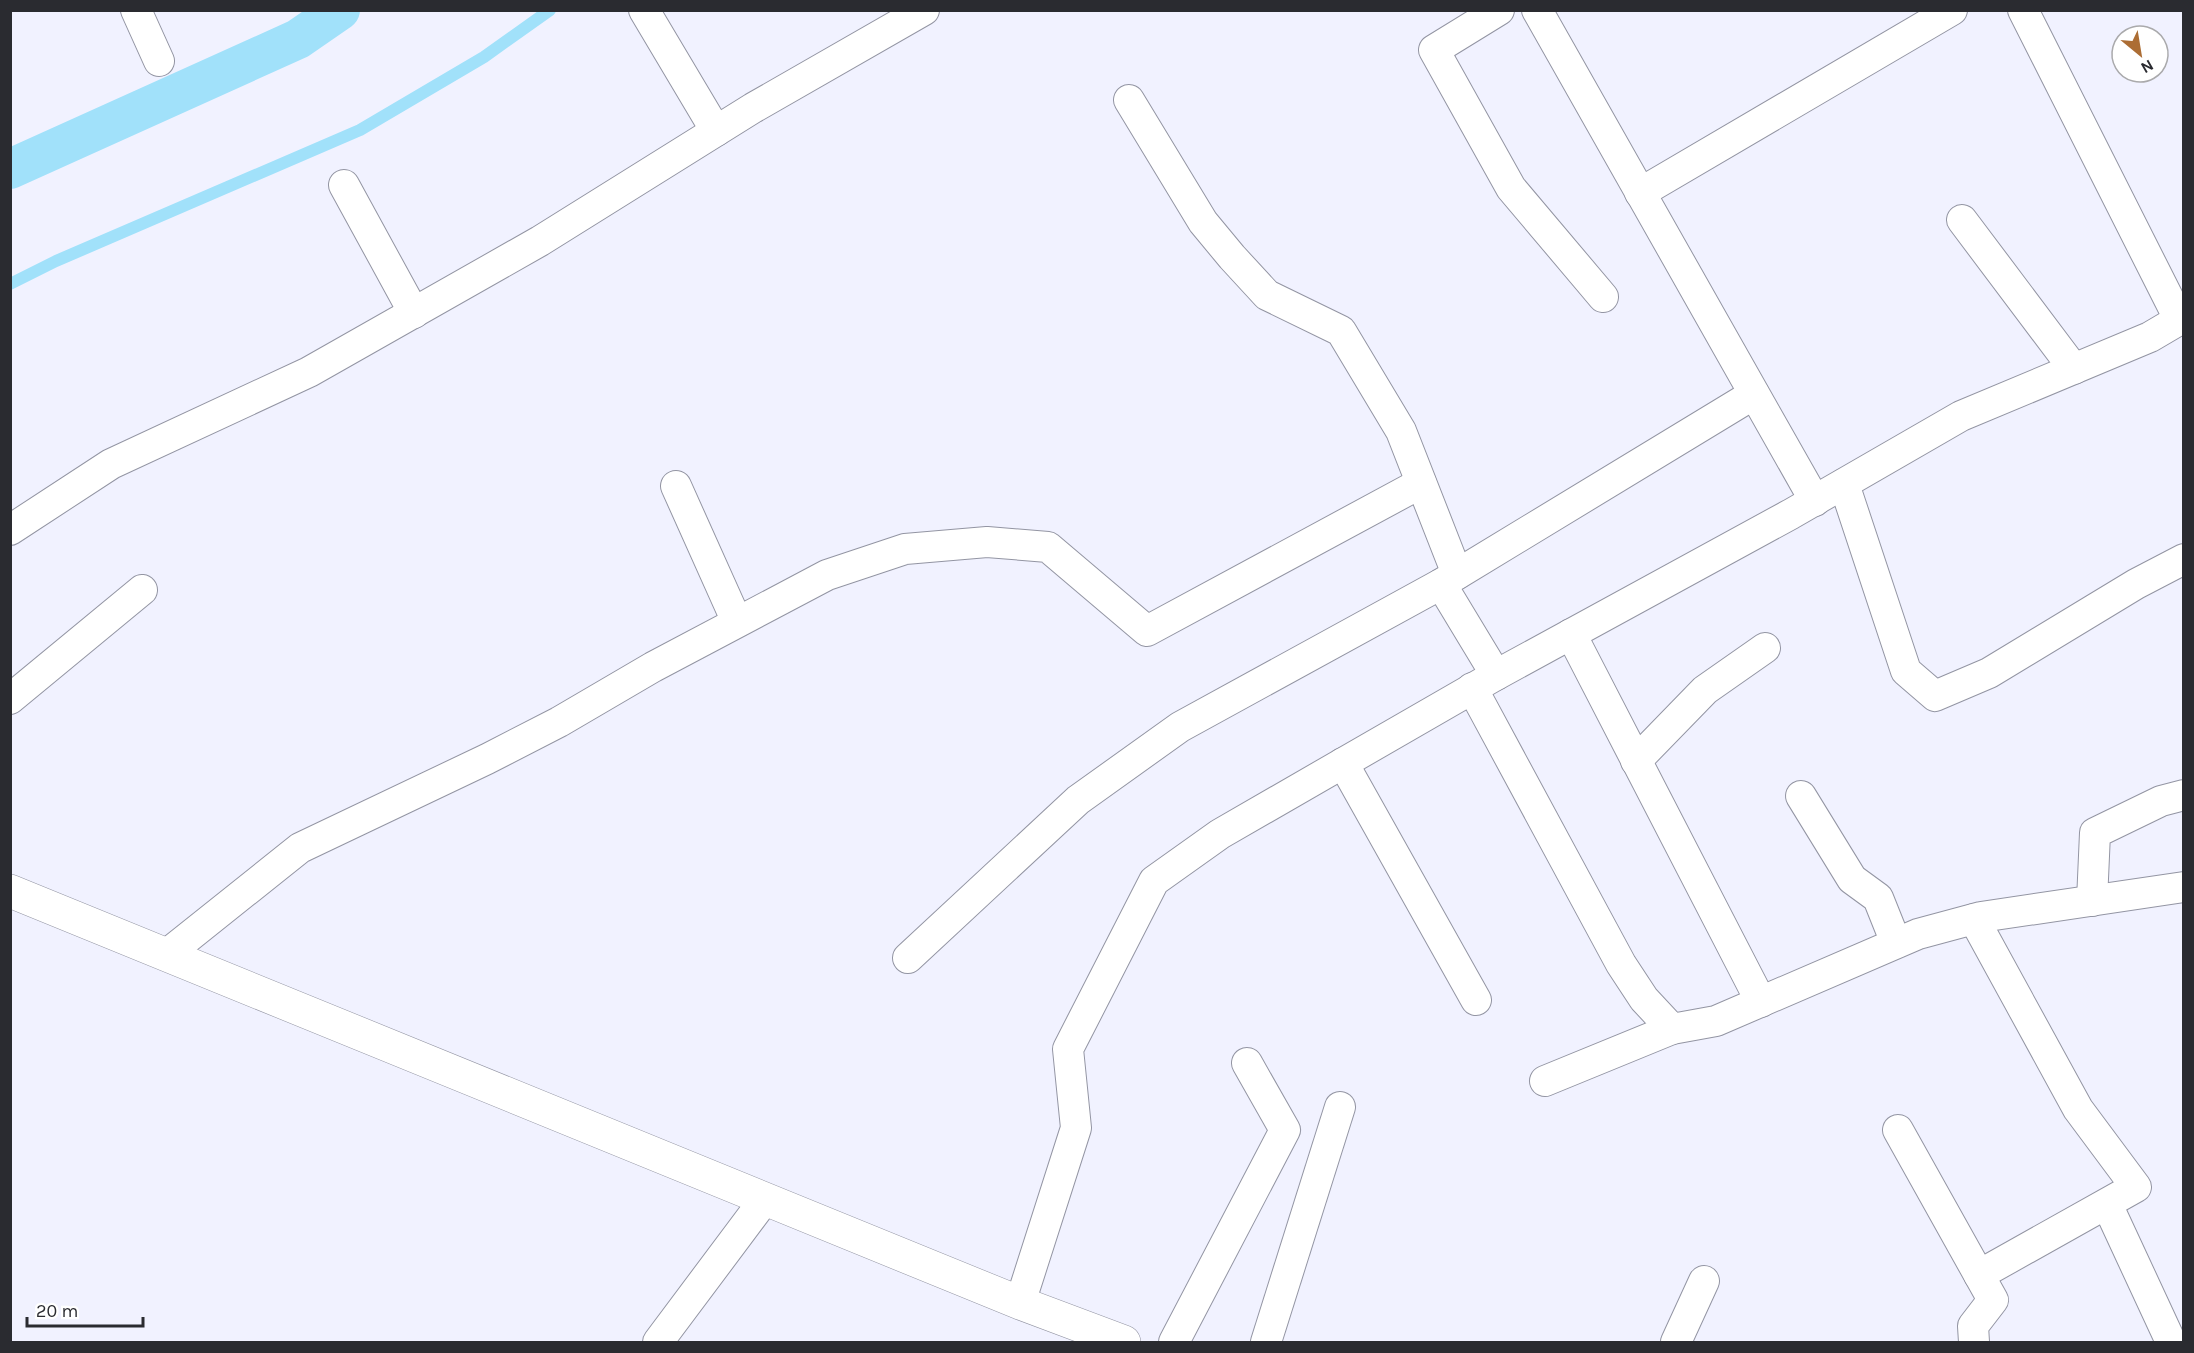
<svg xmlns="http://www.w3.org/2000/svg" width="2194" height="1353" font-family="Karla,sans-serif">
  <style>
    .lines { fill: none; stroke-linecap: round; stroke-linejoin: round }
    .stream { stroke: #a1e1fa; stroke-width: 12 }
    .canal { stroke: #a1e1fa; stroke-width: 40 }
    .minor-casing { stroke: #9395a3; stroke-width: 32 }
    .primary-casing { stroke: #9395a3; stroke-width: 34 }
    .minor { stroke: #fff; stroke-width: 30 }
    .primary { stroke: #fff; stroke-width: 33 }
  </style>
  <rect width="100%" height="100%" fill="#f1f2ff"/>
  <g class="lines">
    <!-- stream -->
    <polyline class="stream" points="10,284 56,261 360,130 484,57 550,10"/>
    <!-- canal -->
    <polyline class="canal" points="10,169 298,39 340,10"/>
    <defs>
      <g id="minor">
        <polyline points="136,10 159,61"/>
        <polyline points="644,10 716,131"/>
        <polyline points="1499,10 1434,50 1511,188 1603,297"/>
        <polyline points="1537,10 1815,501"/>
        <polyline points="2023,10 2179,319"/>
        <polyline points="1129,100 1203,222 1232,257 1267,295 1341,331 1401,431 1457,574"/>
        <polyline points="344,185 414,313"/>
        <polyline points="1640,193 1952,10"/>
        <polyline points="1962,220 2074,369"/>
        <polyline points="1844,484 1906,671 1935,696 1989,673 2136,584 2184,559"/>
        <polyline points="676,486 737,622"/>
        <polyline points="10,530 111,464 309,372 540,241 753,108 924,10"/>
        <polyline points="1441,584 1496,675"/>
        <polyline points="1571,634 1761,1002"/>
        <polyline points="1472,688 1621,964 1644,999 1672,1029 1716,1021 1918,934 1981,917 2184,887"/>
        <polyline points="10,699 142,590"/>
        <polyline points="1636,761 1705,690 1765,648"/>
        <polyline points="1343,763 1476,1000"/>
        <polyline points="1801,796 1852,879 1878,898 1896,943"/>
        <polyline points="2092,901 2095,833 2161,801 2184,795"/>
        <polyline points="1974,919 2078,1109 2136,1187 1979,1275"/>
        <polyline points="166,955 300,848 487,759 559,722 653,667 827,575 905,549 987,542 1048,547 1147,631 1421,483"/>
        <polyline points="908,958 1078,800 1180,727 1441,584 1754,394"/>
        <polyline points="1545,1081 1672,1029"/>
        <polyline points="1898,1130 1993,1300 1973,1326 1974,1342"/>
        <polyline points="2107,1204 2171,1342"/>
        <polyline points="1020,1303 1076,1128 1068,1049 1154,881 1220,834 1496,675 1791,514 1961,416 2150,337 2184,317"/>
        <polyline points="658,1342 765,1199"/>
        <polyline points="1174,1342 1285,1130 1247,1063"/>
        <polyline points="1266,1342 1340,1107"/>
        <polyline points="1676,1342 1704,1281"/>
      </g>
      <polyline id="primary" points="10,891 1020,1303 1124,1342"/>
    </defs>
    <!-- minor casing -->
    <use href="#minor" class="minor-casing"/>
    <!-- primary casing -->
    <use href="#primary" class="primary-casing"/>
    <!-- minor -->
    <use href="#minor" class="minor"/>
    <!-- primary -->
    <use href="#primary" class="primary"/>
  </g>
  <!-- border -->
  <rect width="2194" height="1353" fill="none" stroke="#2a2b30" stroke-width="24"/>
  <!-- north arrow -->
  <g transform="translate(2140 54) rotate(150)"><circle r="28" fill="#ffffff" stroke="#aaaaac" stroke-width="1.5"/>
  <path d="M0-4.5L10 22L0 15L-10 22Z" fill="#ac6d34"/>
  <text y="-9" font-size="16" font-weight="bold" text-anchor="middle" fill="#2a2b30">N</text>
  </g>
  <!-- scale -->
  <path d="M27 1317v9h116v-9" fill="none" stroke="#2a2b30" stroke-width="3"/>
  <text x="36" y="1317" font-size="18" fill="#2a2b30" stroke="#ffffff" stroke-width="4.5" paint-order="stroke">20 m</text>
</svg>
